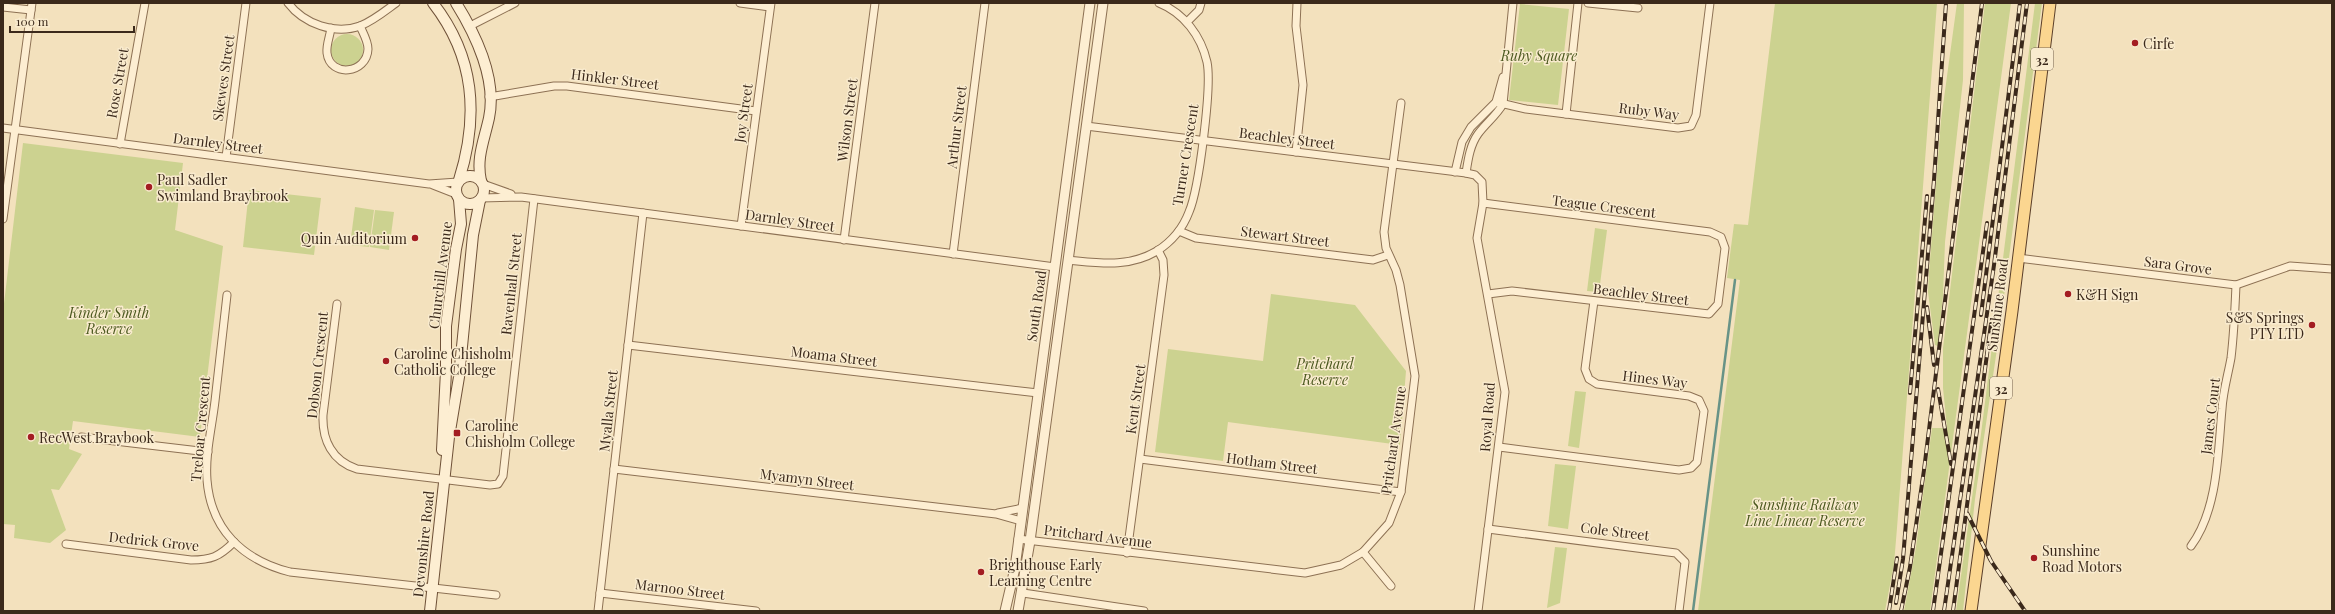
<svg xmlns="http://www.w3.org/2000/svg" width="2335" height="614" font-family="'Playfair Display',serif">
  <style>
    .green { fill: #ccd290 }
    .lines { fill: none; stroke-linecap: round; stroke-linejoin: round }
    .stream { stroke: #689387; stroke-width: 2.5 }
    .minor-casing { stroke: #8d7154; stroke-width: 9 }
    .tertiary-casing { stroke: #8d7154; stroke-width: 11 }
    .secondary-casing { stroke: #6f5138; stroke-width: 12 }
    .primary-casing { stroke: #5a3e29; stroke-width: 13 }
    .minor { stroke: #fdeed2; stroke-width: 7 }
    .tertiary { stroke: #fdeed2; stroke-width: 9 }
    .secondary { stroke: #fdeed2; stroke-width: 10 }
    .primary { stroke: #fbd690; stroke-width: 11 }
    .rail-casing { stroke: #3b291b; stroke-width: 4 }
    .rail { stroke: #f9ebce; stroke-width: 2.5; stroke-dasharray: 8; stroke-linecap: butt }
    .poi-dot { fill: #a31d22; stroke: #f9ebce; stroke-width: 1.5 }
    .labels { text-anchor: middle; dominant-baseline: central; stroke-width: 3; stroke-linejoin: round; paint-order: stroke }
    .shield { fill: #f9ebce; stroke: #746351; stroke-width: 1 }
    .shield-label { font-size: 13px; font-weight: bold; fill: #3b291b }
    .poi-label { font-size: 14px; fill: #3b291b; stroke: #f9ebce; text-anchor: start }
    .park-label { font-size: 14px; font-style: italic; fill: #4c591f; stroke: #f9ebce }
    .street-label { font-size: 14px; fill: #3b291b; stroke: #f9ebce }
  </style>
  <rect width="100%" height="100%" fill="#f3e1bd"/>
  <!-- green -->
  <g class="green">
    <polygon points="1775,3 1937,3 1897,528 1894,564 1885,611 1698,611 1740,280 1727,278 1734,224 1748,225"/>
    <polygon points="1957,3 1964,3 1963,80 1945,242 1943,296 1938,346 1935,345 1928,292 1929,273 1941,120"/>
    <polygon points="1985,3 2011,3 1930,611 1904,611 1916,547 1932,428 1947,428 1943,388 1943,348"/>
    <polygon points="2035,3 2042,3 1999,335 1975,499 1963,611 1956,611 1981,434"/>
    <polygon points="1520,4 1569,9 1558,105 1509,100"/>
    <circle cx="347" cy="50" r="16"/>
    <polygon points="23,143 183,163 175,230 223,246 200,437 73,421 69,449 82,454 59,490 51,489 66,530 50,543 14,538 15,525 3,524 3,312"/>
    <polygon points="249,190 321,198 314,255 243,247"/>
    <polygon points="355,207 374,210 369,247 350,245"/>
    <polygon points="375,210 394,212 389,250 370,247"/>
    <polygon points="1595,228 1607,230 1599,292 1587,291"/>
    <polygon points="1271,294 1355,305 1406,371 1400,445 1228,422 1223,461 1155,452 1168,349 1263,361"/>
    <polygon points="1575,391 1586,392 1579,448 1568,446"/>
    <polygon points="1555,464 1576,466 1568,529 1548,526"/>
    <polygon points="1555,547 1567,548 1560,603 1547,608"/>
  </g>
  <g class="lines">
    <!-- stream -->
    <polyline class="stream" points="1693,611 1735,280"/>
    <defs>
      <g id="minor">
        <path d="M 288,3 C 304,24 335,35 360,26 C 373,21 385,11 396,3"/>
        <polyline points="740,3 770,7"/>
        <polyline points="1588,3 1638,8"/>
        <polyline points="3,7 31,10"/>
        <polyline points="1187,22 1199,10 1201,3"/>
        <polyline points="470,26 515,3"/>
        <path d="M 331,28 C 330,36 326,45 327,53 C 330,78 367,74 368,49 C 368,41 363,33 360,26"/>
        <polyline points="489,97 554,86 567,86 756,111"/>
        <polyline points="1496,102 1526,109 1678,128 1691,126 1696,115 1710,3"/>
        <polyline points="1566,114 1578,3"/>
        <polyline points="1086,126 1466,173 1475,175 1482,182 1483,203 1477,238 1505,392 1478,611"/>
        <polyline points="3,128 429,184 458,182"/>
        <polyline points="120,144 145,3"/>
        <polyline points="1296,152 1303,85 1296,26 1297,3"/>
        <polyline points="226,157 246,3"/>
        <polyline points="1455,172 1462,142 1471,127 1496,102 1503,77"/>
        <path d="M 1466,173 C 1468,160 1470,145 1478,134 C 1486,123 1496,116 1503,104 L 1513,3"/>
        <polyline points="483,184 511,194"/>
        <polyline points="433,185 456,194"/>
        <polyline points="481,198 521,197 1055,267"/>
        <polyline points="1483,203 1710,232 1721,237 1725,248 1718,304 1709,314 1512,291 1488,294"/>
        <polyline points="3,219 32,3"/>
        <polyline points="741,226 771,3"/>
        <polyline points="1179,231 1196,238 1373,260 1388,255"/>
        <polyline points="844,240 875,3"/>
        <polyline points="953,254 985,3"/>
        <polyline points="2018,258 2236,285 2290,266 2332,269"/>
        <path d="M 1068,260 C 1100,263 1128,268 1157,251 C 1171,242 1183,228 1189,212 C 1199,189 1212,86 1207,62 C 1201,36 1184,13 1159,3"/>
        <path d="M 227,295 C 223,331 219,366 215,401 C 212,427 205,454 207,480 C 211,530 243,560 290,572 L 496,595"/>
        <path d="M 337,304 L 323,415 C 322,440 332,461 357,469 L 490,485 L 498,484 L 503,476 L 534,199"/>
        <polyline points="628,345 1038,393"/>
        <polyline points="81,437 208,452"/>
        <polyline points="1499,447 1679,470 1691,468 1697,462 1704,411 1699,400 1689,396 1597,384 1589,379 1585,369 1594,301"/>
        <polyline points="1140,459 1401,492"/>
        <polyline points="614,469 996,514 1021,521"/>
        <polyline points="998,513 1023,508"/>
        <polyline points="1488,529 1676,553 1685,562 1679,611"/>
        <polyline points="1018,539 1305,573 1341,565 1363,552 1389,523 1401,492 1415,376 1400,285 1396,270 1386,248 1384,232 1401,103"/>
        <path d="M 66,544 L 191,560 C 211,560 219,557 234,542"/>
        <path d="M 2191,546 C 2218,510 2218,452 2222,409 C 2223,391 2228,375 2231,358 C 2234,333 2235,309 2236,285"/>
        <polyline points="1363,552 1391,586"/>
        <polyline points="1127,553 1164,275 1163,260 1158,250"/>
        <polyline points="600,593 756,611"/>
        <polyline points="1023,593 1144,611"/>
        <polyline points="598,611 643,213"/>
      </g>
      <g id="tertiary">
        <polyline points="1005,611 1015,568 1090,3"/>
        <polyline points="1018,611 1030,541 1103,3"/>
      </g>
      <g id="secondary">
        <path d="M 433,3 C 475,57 479,116 459,180"/>
        <path d="M 456,3 C 476,35 497,80 489,118 C 484,141 476,158 481,181"/>
        <circle cx="470" cy="190" r="14"/>
        <polyline points="442,450 446,371 446,326 456,249 461,224 459,199"/>
        <polyline points="430,611 449,437 459,377 473,235 480,200"/>
      </g>
      <polyline id="primary" points="1971,611 2012,311 2050,3"/>
    </defs>
    <!-- minor casing -->
    <use href="#minor" class="minor-casing"/>
    <!-- tertiary casing -->
    <use href="#tertiary" class="tertiary-casing"/>
    <!-- secondary casing -->
    <use href="#secondary" class="secondary-casing"/>
    <!-- primary casing -->
    <use href="#primary" class="primary-casing"/>
    <!-- minor -->
    <use href="#minor" class="minor"/>
    <!-- tertiary -->
    <use href="#tertiary" class="tertiary"/>
    <!-- secondary -->
    <use href="#secondary" class="secondary"/>
    <!-- primary -->
    <use href="#primary" class="primary"/>
    <defs>
      <g id="rail">
        <polyline points="1927,307 1934,365"/>
        <polyline points="1981,315 2020,3"/>
        <polyline points="1938,389 1951,464"/>
        <polyline points="1910,393 1927,196"/>
        <polyline points="1967,513 1991,561 2025,611"/>
        <polyline points="1896,603 1903,559 1934,180 1946,3"/>
        <polyline points="1889,611 1897,558"/>
        <polyline points="1901,611 1910,567 1924,470 1982,3"/>
        <polyline points="1933,611 1987,223"/>
        <polyline points="1944,611 1994,265 2027,3"/>
        <polyline points="1953,611 1991,324"/>
      </g>
    </defs>
    <!-- rail casing -->
    <use href="#rail" class="rail-casing"/>
    <!-- rail -->
    <use href="#rail" class="rail"/>
  </g>
  <!-- markers -->
  <g class="poi-dot">
    <circle cx="2135" cy="43" r="4"/>
    <circle cx="149" cy="187" r="4"/>
    <circle cx="415" cy="238" r="4"/>
    <circle cx="2068" cy="294" r="4"/>
    <circle cx="2312" cy="325" r="4"/>
    <circle cx="386" cy="361" r="4"/>
    <rect x="453" y="429" width="8" height="8" rx="2"/>
    <circle cx="31" cy="437" r="4"/>
    <circle cx="2034" cy="558" r="4"/>
    <circle cx="981" cy="572" r="4"/>
  </g>
  <g class="labels">
    <!-- shield labels -->
    <g class="shield">
      <rect x="2031" y="48" width="22" height="22" rx="3"/>
      <rect x="1990" y="377" width="22" height="22" rx="3"/>
    </g>
    <g class="shield-label">
      <text x="2042" y="59">32</text>
      <text x="2001" y="388">32</text>
    </g>
    <!-- poi labels -->
    <g class="poi-label">
      <text x="2143" y="43">Cirfe</text>
      <text x="157" y="179">Paul Sadler<tspan x="157" dy="16">Swimland Braybrook</tspan></text>
      <text x="407" y="238" text-anchor="end">Quin Auditorium</text>
      <text x="2076" y="294">K&amp;H Sign</text>
      <text x="2304" y="317" text-anchor="end">S&amp;S Springs<tspan x="2304" dy="16">PTY LTD</tspan></text>
      <text x="394" y="353">Caroline Chisholm<tspan x="394" dy="16">Catholic College</tspan></text>
      <text x="465" y="425">Caroline<tspan x="465" dy="16">Chisholm College</tspan></text>
      <text x="39" y="437">RecWest Braybook</text>
      <text x="2042" y="550">Sunshine<tspan x="2042" dy="16">Road Motors</tspan></text>
      <text x="989" y="564">Brighthouse Early<tspan x="989" dy="16">Learning Centre</tspan></text>
    </g>
    <!-- park labels -->
    <g class="park-label">
      <text x="1539" y="55">Ruby Square</text>
      <text x="109" y="312">Kinder Smith<tspan x="109" dy="16">Reserve</tspan></text>
      <text x="1325" y="363">Pritchard<tspan x="1325" dy="16">Reserve</tspan></text>
      <text x="1805" y="504">Sunshine Railway<tspan x="1805" dy="16">Line Linear Reserve</tspan></text>
    </g>
    <!-- street labels -->
    <g class="street-label">
      <text transform="translate(223 78) rotate(-82)">Skewes Street</text>
      <text transform="translate(615 79) rotate(7)">Hinkler Street</text>
      <text transform="translate(117 83) rotate(-80)">Rose Street</text>
      <text transform="translate(1649 111) rotate(7)">Ruby Way</text>
      <text transform="translate(743 113) rotate(-82)">Joy Street</text>
      <text transform="translate(847 120) rotate(-83)">Wilson Street</text>
      <text transform="translate(956 127) rotate(-83)">Arthur Street</text>
      <text transform="translate(1287 138) rotate(7)">Beachley Street</text>
      <text transform="translate(218 143) rotate(7)">Darnley Street</text>
      <text transform="translate(1185 155) rotate(-81)">Turner Crescent</text>
      <text transform="translate(1604 206) rotate(7)">Teague Crescent</text>
      <text transform="translate(790 220) rotate(8)">Darnley Street</text>
      <text transform="translate(1285 236) rotate(7)">Stewart Street</text>
      <text transform="translate(2178 265) rotate(7)">Sara Grove</text>
      <text transform="translate(440 275) rotate(-83)">Churchill Avenue</text>
      <text transform="translate(511 284) rotate(-84)">Ravenhall Street</text>
      <text transform="translate(1641 294) rotate(7)">Beachley Street</text>
      <text transform="translate(1997 305) rotate(-83)">Sunshine Road</text>
      <text transform="translate(1036 306) rotate(-82)">South Road</text>
      <text transform="translate(834 356) rotate(7)">Moama Street</text>
      <text transform="translate(317 365) rotate(-84)">Dobson Crescent</text>
      <text transform="translate(1655 379) rotate(7)">Hines Way</text>
      <text transform="translate(1135 399) rotate(-82)">Kent Street</text>
      <text transform="translate(608 411) rotate(-84)">Myalla Street</text>
      <text transform="translate(2210 416) rotate(-83)">James Court</text>
      <text transform="translate(1487 417) rotate(-86)">Royal Road</text>
      <text transform="translate(200 429) rotate(-85)">Treloar Crescent</text>
      <text transform="translate(1393 440) rotate(-82)">Pritchard Avenue</text>
      <text transform="translate(1272 463) rotate(7)">Hotham Street</text>
      <text transform="translate(807 479) rotate(7)">Myamyn Street</text>
      <text transform="translate(1615 531) rotate(7)">Cole Street</text>
      <text transform="translate(1098 536) rotate(7)">Pritchard Avenue</text>
      <text transform="translate(154 541) rotate(6)">Dedrick Grove</text>
      <text transform="translate(423 544) rotate(-84)">Devonshire Road</text>
      <text transform="translate(680 589) rotate(7)">Marnoo Street</text>
    </g>
  </g>
  <!-- border -->
  <rect width="2335" height="614" fill="none" stroke="#3b291b" stroke-width="8"/>
  <!-- scale -->
  <path d="M10 26v6h124v-6" fill="none" stroke="#3b291b" stroke-width="2"/>
  <text x="16" y="26" font-size="12" fill="#3b291b" stroke="#f9ebce" stroke-width="3" paint-order="stroke">100 m</text>
</svg>
